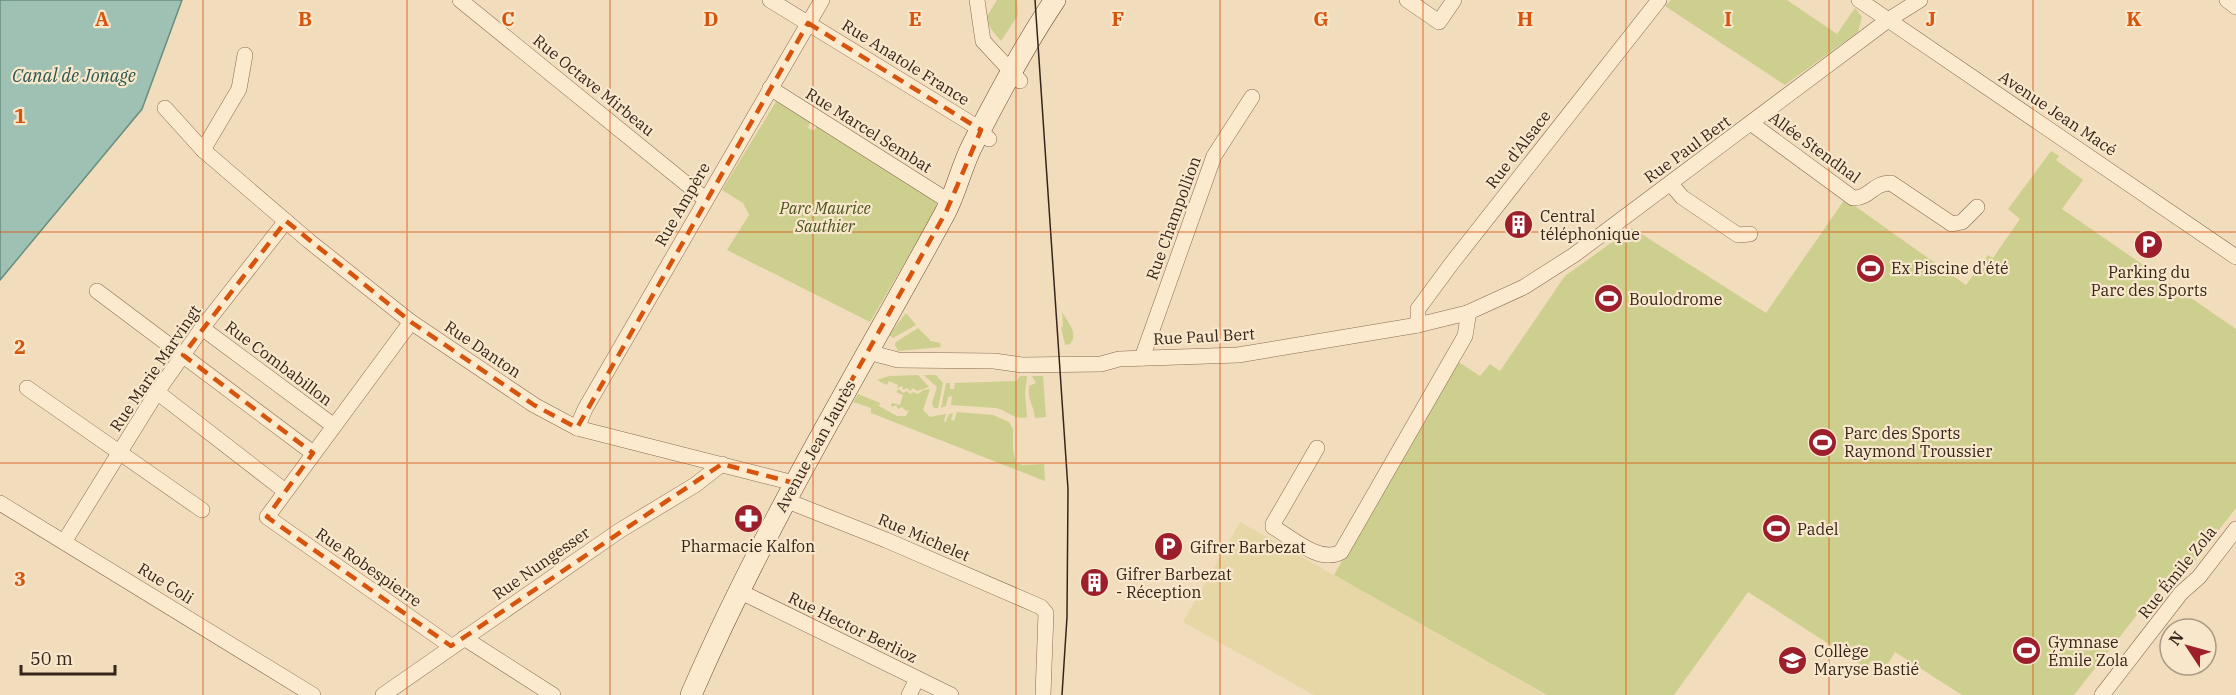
<svg xmlns="http://www.w3.org/2000/svg" width="2236" height="695" font-family="'IBM Plex Serif',serif">
  <style>
    .farmland { fill: #e7d7a7 }
    .green { fill: #cdcf8e }
    .water { fill: #9fc1b4; stroke: #678f81; stroke-width: 1.5 }
    .lines { fill: none; stroke-linecap: round; stroke-linejoin: round }
    .minor-casing { stroke: #896b54; stroke-width: 16 }
    .secondary-casing { stroke: #6a4c37; stroke-width: 22 }
    .minor { stroke: #fbeace; stroke-width: 15 }
    .secondary { stroke: #fbeace; stroke-width: 21 }
    .tram { stroke: #36251a; stroke-width: 1.5 }
    .marked { fill: none; stroke: #d6540d; stroke-width: 4.5; stroke-dasharray: 12 8; stroke-linejoin: round }
    .grid { fill: none; stroke: #d6540d; stroke-width: 1.5; stroke-opacity: 0.55 }
    .labels { text-anchor: middle; dominant-baseline: central; stroke-width: 4.5; stroke-linejoin: round; paint-order: stroke }
    .street-label { font-size: 16px; fill: #36251a; stroke: #f8e7cb }
    .park-label { font-size: 16px; font-style: italic; fill: #4b541f; stroke: #f8e7cb }
    .poi-label { font-size: 16px; fill: #36251a; stroke: #f8e7cb; text-anchor: start }
    .water-label { font-size: 18px; font-style: italic; fill: #285850; stroke: #f8e7cb }
    .grid-label { font-size: 20px; text-anchor: middle; font-weight: bold; fill: #d6540d; stroke: #f8e7cb; stroke-width: 4.5; stroke-linejoin: round; paint-order: stroke }
  </style>
  <rect width="100%" height="100%" fill="#f1dcbb"/>
  <!-- farmland -->
  <polygon class="farmland" points="1240,522 1546,695 1314,695 1183,622"/>
  <!-- green -->
  <g class="green">
    <polygon points="997,0 1017,0 1018,15 1001,41 991,29 986,18"/>
    <polygon points="1671,0 1787,0 1837,34 1855,8 1862,17 1858,32 1785,85 1665,6"/>
    <polygon points="777,100 811,120 808,128 814,131 818,124 935,201 937,207 870,322 727,250 749,215 743,203 722,190"/>
    <polygon points="2051,151 2059,156 2056,160 2083,180 2062,209 2236,329 2236,508 2182,577 2166,578 2074,695 1962,695 1895,652 1885,669 1871,661 1866,668 1748,592 1674,695 1547,695 1334,575 1457,361 1480,376 1490,364 1500,371 1565,276 1632,228 1766,313 1845,199 1966,285 1988,255 1993,258 2020,219 2008,209"/>
    <path d="M 1062,312 C 1068,323 1079,333 1070,344 L 1065,345 L 1061,327 L 1063,327 Z"/>
    <polygon points="905,314 907,314 916,325 893,338 889,335"/>
    <polygon points="918,328 931,341 940,343 941,347 898,351 895,345 896,342"/>
    <polygon points="918,375 929,387 917,391 913,388 910,391 907,388 903,390 902,386 897,388 898,385 889,381 887,385 877,380 889,376"/>
    <polygon points="924,375 936,375 943,383 938,408 934,408 932,403 937,387"/>
    <path d="M 1020,376 L 1027,376 L 1025,393 L 1027,417 C 1014,421 1008,410 996,408 L 951,405 L 952,396 L 948,397 L 946,406 L 941,408 L 946,383 L 950,383 L 950,389 L 954,389 L 955,383 L 1016,381 Z"/>
    <path d="M 1032,376 L 1043,376 L 1046,417 L 1035,418 C 1034,406 1027,399 1029,386 L 1036,383 Z"/>
    <polygon points="899,389 903,393 907,391 910,394 913,392 918,394 923,390 930,389 923,410 930,417 946,414 944,421 946,422 949,414 953,413 951,420 954,421 957,412 993,415 1009,422 1013,429 1013,450 1016,463 1023,465 1044,464 1045,481 871,413 871,408 853,402 858,394 880,403 879,406 897,416 906,416 909,410 906,411 902,407 898,409 896,405 892,407 891,405 892,403 900,405 903,395 896,392"/>
  </g>
  <!-- water -->
  <polygon class="water" points="0,0 182,0 142,109 0,280"/>
  <g class="lines">
    <defs>
      <g id="minor">
        <polyline points="460,0 705,199"/>
        <polyline points="770,0 972,124 989,139"/>
        <polyline points="977,0 983,41 1020,81"/>
        <polyline points="1407,0 1439,22 1454,0"/>
        <polyline points="1859,0 2236,257"/>
        <polyline points="2227,0 2236,7"/>
        <polyline points="770,88 950,202"/>
        <polyline points="165,108 203,150 309,241 411,322 534,405 577,428 794,483"/>
        <path d="M 1752,124 L 1853,198 C 1871,198 1872,183 1891,183 L 1952,224 L 1962,222 L 1977,207"/>
        <polyline points="203,150 239,89 245,55"/>
        <polyline points="1671,184 1682,197 1738,235 1750,234"/>
        <polyline points="97,291 313,453"/>
        <polyline points="411,322 267,517 451,646"/>
        <polyline points="1418,325 1418,309 1452,263 1659,0"/>
        <polyline points="202,328 334,426"/>
        <polyline points="868,352 898,360 994,361 1022,365 1101,364 1119,359 1238,355 1418,325 1467,313 1524,287 1574,255 1888,20 1920,0"/>
        <polyline points="1142,358 1214,156 1252,97"/>
        <polyline points="27,388 202,510"/>
        <polyline points="157,392 285,491"/>
        <polyline points="577,428 585,409 822,0"/>
        <path d="M 1317,448 L 1273,524 L 1273,527 C 1292,538 1320,564 1341,552 L 1465,336 L 1468,317 L 1467,313"/>
        <polyline points="785,500 886,540 1041,607 1046,613 1043,695"/>
        <polyline points="0,503 313,695"/>
        <polyline points="64,542 157,392 202,328 286,221"/>
        <polyline points="739,591 951,695"/>
        <polyline points="464,638 553,695"/>
        <polyline points="383,695 619,531 695,485 722,464"/>
        <polyline points="909,695 917,679"/>
        <polyline points="2102,695 2181,593 2199,577 2236,529"/>
      </g>
      <path id="secondary" d="M 691,695 C 763,528 858,373 945,213 C 956,192 961,168 972,146 C 997,97 1024,46 1055,0"/>
    </defs>
    <!-- minor casing -->
    <use href="#minor" class="minor-casing"/>
    <!-- secondary casing -->
    <use href="#secondary" class="secondary-casing"/>
    <!-- minor -->
    <use href="#minor" class="minor"/>
    <!-- secondary -->
    <use href="#secondary" class="secondary"/>
    <!-- tram -->
    <polyline class="tram" points="1035,0 1068,489 1067,617 1062,695"/>
  </g>
  <!-- marked area -->
  <path class="marked" d="M 808,23 L 981,130 L 946,212 L 794,483 L 722,464 L 451,646 L 267,517 L 313,453 L 183,355 L 286,221 L 411,322 L 534,405 L 577,428 Z"/>
  <!-- grid -->
  <path class="grid" d="M 203,0 L 203,695M 407,0 L 407,695M 610,0 L 610,695M 813,0 L 813,695M 1016,0 L 1016,695M 1220,0 L 1220,695M 1423,0 L 1423,695M 1626,0 L 1626,695M 1829,0 L 1829,695M 2033,0 L 2033,695M 0,232 L 2236,232M 0,463 L 2236,463"/>
  <!-- icons -->
  <defs>
    <symbol id="building-disc" viewBox="-11 -11 22 22"><circle r="9.5" fill="#9c1f2b" stroke="#f8e7cb"/><path d="M-4-6H4V6H1V3H-1V6H-4ZM-2.5-4.3h1.7v1.8h-1.7ZM.8-4.3h1.7v1.8H.8ZM-2.5-1h1.7V.8h-1.7ZM.8-1h1.7V.8H.8Z" fill="#fff"/></symbol>
    <symbol id="parking-disc" viewBox="-11 -11 22 22"><circle r="9.5" fill="#9c1f2b" stroke="#f8e7cb"/><path d="M-3.5-5.5H1a3.5 3.5 0 0 1 0 7H-1V5.5H-3.5ZM-1-3.4V-.6H.8a1.4 1.4 0 0 0 0-2.8Z" fill="#fff"/></symbol>
    <symbol id="stadium-disc" viewBox="-11 -11 22 22"><circle r="9.5" fill="#9c1f2b" stroke="#f8e7cb"/><path d="M0-5a6.5 5 0 1 0 0 10a6.5 5 0 1 0 0-10ZM-3.5-1.8h7v3.6h-7Z" fill="#fff"/></symbol>
    <symbol id="pharmacy-disc" viewBox="-11 -11 22 22"><circle r="9.5" fill="#9c1f2b" stroke="#f8e7cb"/><path d="M-2-6h4v4h4v4h-4v4h-4v-4h-4v-4h4Z" fill="#fff"/></symbol>
    <symbol id="school-disc" viewBox="-11 -11 22 22"><circle r="9.5" fill="#9c1f2b" stroke="#f8e7cb"/><path d="M0-5L7-2L0 1L-7-2ZM-4 1L0 2.5L4 1V4Q0 6-4 4Z" fill="#fff"/></symbol>
  </defs>
  <g fill-rule="evenodd">
    <use href="#building-disc" x="1502" y="208" width="33" height="33"/>
    <use href="#parking-disc" x="2132" y="228" width="33" height="33"/>
    <use href="#stadium-disc" x="1854" y="252" width="33" height="33"/>
    <use href="#stadium-disc" x="1592" y="282" width="33" height="33"/>
    <use href="#stadium-disc" x="1806" y="426" width="33" height="33"/>
    <use href="#pharmacy-disc" x="732" y="502" width="33" height="33"/>
    <use href="#stadium-disc" x="1760" y="512" width="33" height="33"/>
    <use href="#parking-disc" x="1152" y="530" width="33" height="33"/>
    <use href="#building-disc" x="1078" y="566" width="33" height="33"/>
    <use href="#stadium-disc" x="2010" y="634" width="33" height="33"/>
    <use href="#school-disc" x="1776" y="644" width="33" height="33"/>
  </g>
  <g class="labels">
    <!-- street labels -->
    <g class="street-label">
      <text transform="translate(906 62) rotate(32)">Rue Anatole France</text>
      <text transform="translate(594 85) rotate(39)">Rue Octave Mirbeau</text>
      <text transform="translate(2058 113) rotate(34)">Avenue Jean Macé</text>
      <text transform="translate(869 130) rotate(32)">Rue Marcel Sembat</text>
      <text transform="translate(1815 147) rotate(36)">Allée Stendhal</text>
      <text transform="translate(1518 149) rotate(-52)">Rue d'Alsace</text>
      <text transform="translate(1687 149) rotate(-36)">Rue Paul Bert</text>
      <text transform="translate(682 204) rotate(-60)">Rue Ampère</text>
      <text transform="translate(1173 218) rotate(-70)">Rue Champollion</text>
      <text transform="translate(1204 336) rotate(-3)">Rue Paul Bert</text>
      <text transform="translate(483 349) rotate(34)">Rue Danton</text>
      <text transform="translate(279 363) rotate(37)">Rue Combabillon</text>
      <text transform="translate(155 368) rotate(-56)">Rue Marie Marvingt</text>
      <text transform="translate(815 446) rotate(-61)">Avenue Jean Jaurès</text>
      <text transform="translate(924 537) rotate(23)">Rue Michelet</text>
      <text transform="translate(541 563) rotate(-35)">Rue Nungesser</text>
      <text transform="translate(369 567) rotate(35)">Rue Robespierre</text>
      <text transform="translate(2177 572) rotate(-51)">Rue Émile Zola</text>
      <text transform="translate(166 583) rotate(32)">Rue Coli</text>
      <text transform="translate(853 627) rotate(26)">Rue Hector Berlioz</text>
    </g>
    <!-- park labels -->
    <g class="park-label">
      <text x="825" y="208">Parc Maurice<tspan x="825" dy="18">Sauthier</tspan></text>
    </g>
    <!-- poi labels -->
    <g class="poi-label">
      <text x="1540" y="216">Central<tspan x="1540" dy="18">téléphonique</tspan></text>
      <text x="1891" y="268">Ex Piscine d'été</text>
      <text x="2149" y="272" text-anchor="middle">Parking du<tspan x="2149" dy="18">Parc des Sports</tspan></text>
      <text x="1629" y="299">Boulodrome</text>
      <text x="1844" y="433">Parc des Sports<tspan x="1844" dy="18">Raymond Troussier</tspan></text>
      <text x="1797" y="529">Padel</text>
      <text x="748" y="546" text-anchor="middle">Pharmacie Kalfon</text>
      <text x="1190" y="547">Gifrer Barbezat</text>
      <text x="1116" y="574">Gifrer Barbezat<tspan x="1116" dy="18">- Réception</tspan></text>
      <text x="2048" y="642">Gymnase<tspan x="2048" dy="18">Émile Zola</tspan></text>
      <text x="1814" y="651">Collège<tspan x="1814" dy="18">Maryse Bastié</tspan></text>
    </g>
    <!-- water labels -->
    <g class="water-label">
      <text x="74" y="75">Canal de Jonage</text>
    </g>
  </g>
  <g class="grid-label">
    <text x="102" y="26">A</text>
    <text x="305" y="26">B</text>
    <text x="508" y="26">C</text>
    <text x="711" y="26">D</text>
    <text x="915" y="26">E</text>
    <text x="1118" y="26">F</text>
    <text x="1321" y="26">G</text>
    <text x="1525" y="26">H</text>
    <text x="1728" y="26">I</text>
    <text x="1931" y="26">J</text>
    <text x="2134" y="26">K</text>
    <text x="20" y="123">1</text>
    <text x="20" y="354">2</text>
    <text x="20" y="586">3</text>
  </g>
  <!-- north arrow -->
  <g transform="translate(2188 647) rotate(306)"><circle r="28" fill="#f8e7cb" stroke="#aa9984" stroke-width="1.5"/>
  <path d="M0-4.5L10 22L0 15L-10 22Z" fill="#9c1f2b"/>
  <text y="-9" font-size="16" font-weight="bold" text-anchor="middle" fill="#36251a">N</text>
  </g>
  <!-- scale -->
  <path d="M21 665v9h94v-9" fill="none" stroke="#36251a" stroke-width="3"/>
  <text x="30" y="665" font-size="18" fill="#36251a" stroke="#f8e7cb" stroke-width="4.5" paint-order="stroke">50 m</text>
</svg>
